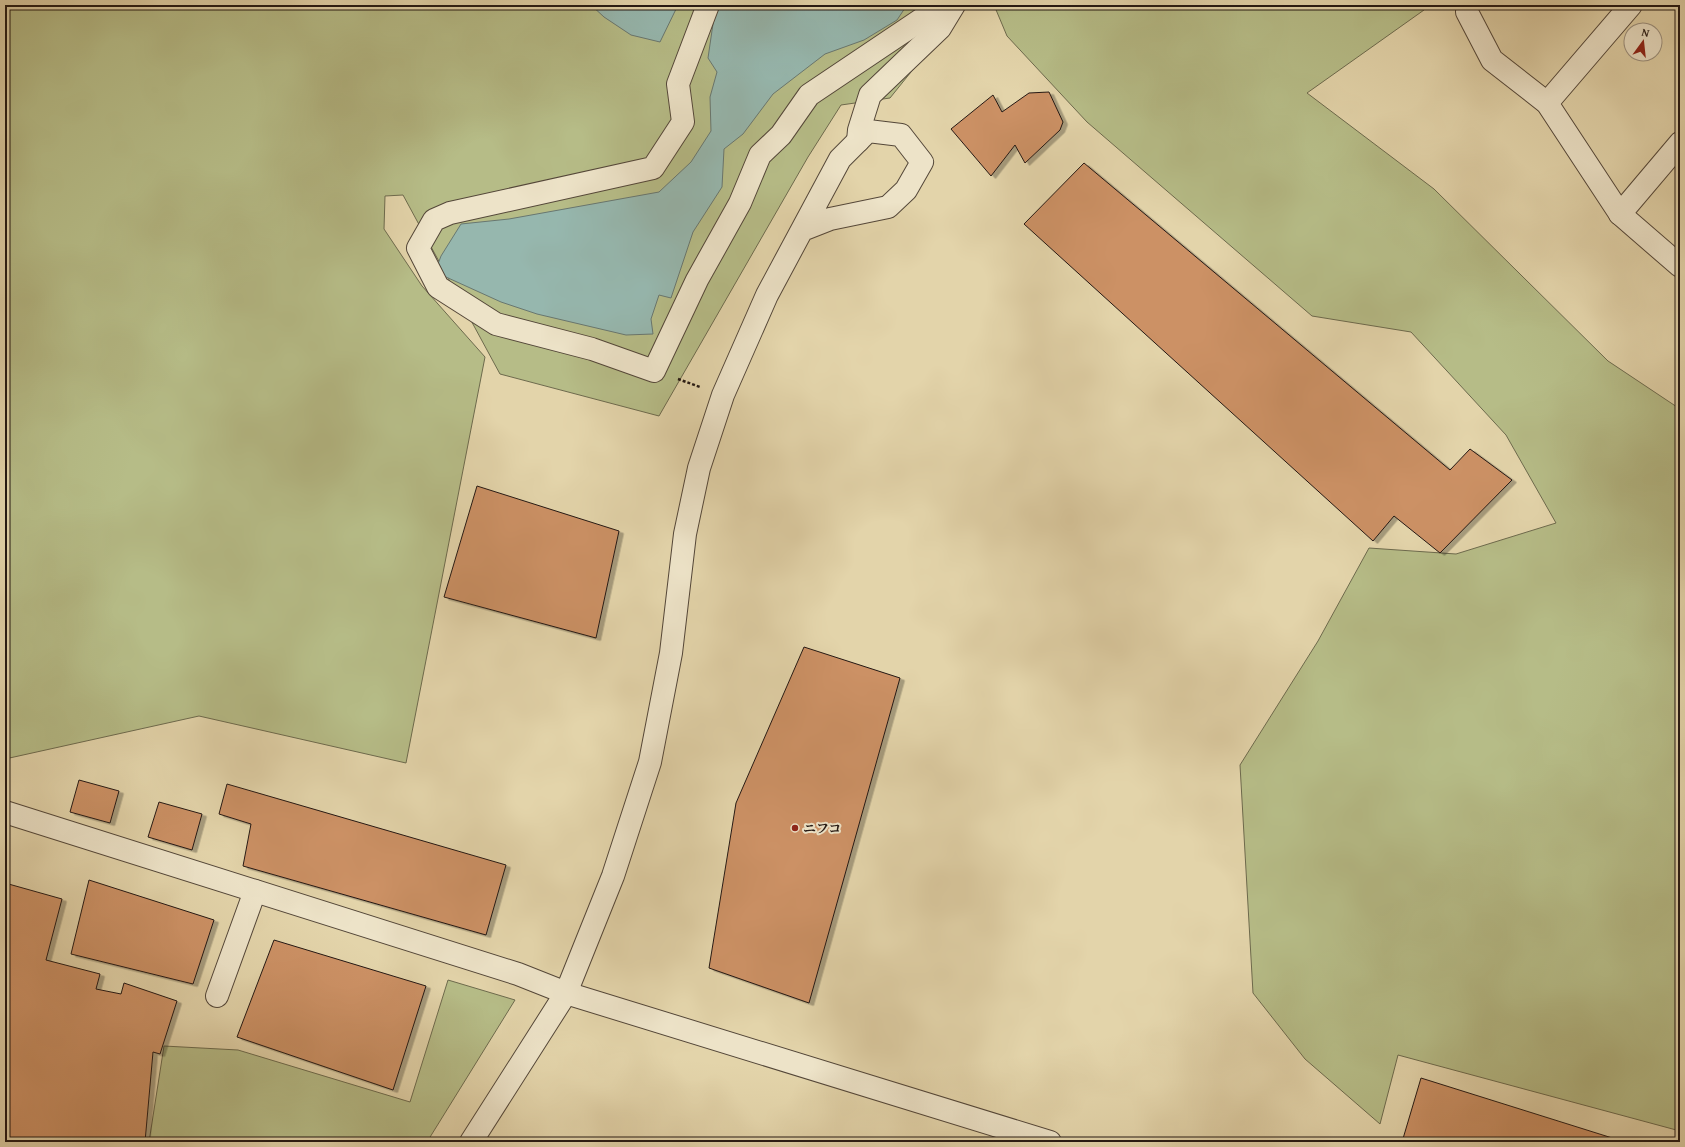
<svg xmlns="http://www.w3.org/2000/svg" width="1685" height="1147" font-family="'Gentium Book Plus','Noto Serif JP',serif">
  <style>
    .green { fill: #b6bc87; stroke: #6d6a4d }
    .water { fill: #96b7ae; stroke: #687770 }
    .building { fill: #cc9165; stroke: #241813; filter: url(#shadow) }
    .lines { fill: none; stroke-linecap: round; stroke-linejoin: round }
    .minor-casing { stroke: #544739; stroke-width: 24 }
    .path { stroke: #241813; stroke-width: 2.5; stroke-dasharray: 3 2; stroke-linecap: butt }
    .minor { stroke: #ede3c8; stroke-width: 22 }
    .poi-dot { fill: #8f2418; stroke: #ede3c8; stroke-width: 1.5 }
    .labels { text-anchor: middle; dominant-baseline: central; stroke-width: 4; stroke-linejoin: round; paint-order: stroke }
    .poi-label { font-size: 13px; font-weight: bold; fill: #241813; stroke: #ede3c8; text-anchor: start }
  </style>
  <defs>
    <filter id="shadow"><feDropShadow dx="4.5" dy="2.5" stdDeviation="0" flood-color="#0004"/></filter>
  </defs>
  <rect width="100%" height="100%" fill="#e3d4aa"/>
  <filter id="stains"><feTurbulence type="fractalNoise" baseFrequency=".005" numOctaves="4"/><feColorMatrix values="0 0 0 0 .2 0 0 0 0 .09 0 0 0 0 .02 0 0 0 .5 -.17"/></filter>
  <radialGradient id="worn" r=".72"><stop offset=".6" stop-color="#630" stop-opacity="0"/><stop offset="1" stop-color="#630" stop-opacity=".3"/></radialGradient>
  <!-- green -->
  <g class="green">
    <polygon points="5,5 965,5 890,98 841,105 808,157 659,416 500,374 403,195 385,196 384,229 422,286 485,357 406,763 199,716 5,759"/>
    <polygon points="994,5 1423,5 1424,10 1307,93 1434,189 1608,361 1680,409 1680,1131 1398,1055 1380,1124 1305,1059 1253,993 1240,765 1318,641 1369,548 1456,554 1556,523 1506,435 1411,332 1312,316 1087,122 1007,36"/>
    <polygon points="448,980 515,1000 427,1142 149,1142 164,1046 238,1050 410,1102"/>
  </g>
  <!-- water -->
  <g class="water">
    <polygon points="591,5 678,5 660,42 631,35 604,17"/>
    <polygon points="688,5 907,5 897,20 864,40 825,54 773,94 743,134 724,149 722,187 693,232 671,298 659,295 651,319 653,334 626,335 537,314 501,302 435,272 441,256 461,224 509,219 659,192 691,162 711,131 710,97 717,72 708,58 714,17"/>
  </g>
  <!-- building -->
  <g class="building">
    <polygon points="1049,92 1063,122 1060,130 1025,163 1015,145 991,176 951,129 993,95 1002,112 1029,93"/>
    <polygon points="1084,163 1450,470 1470,449 1512,480 1440,553 1394,516 1373,541 1024,224"/>
    <polygon points="477,486 619,531 596,638 444,597"/>
    <polygon points="804,647 900,678 809,1003 709,968 736,803"/>
    <polygon points="79,780 119,791 110,823 70,812"/>
    <polygon points="227,784 506,865 486,935 243,866 251,824 219,814"/>
    <polygon points="159,802 202,814 192,850 148,837"/>
    <polygon points="89,880 214,920 193,984 71,954"/>
    <polygon points="5,883 62,899 46,960 100,974 96,989 121,994 124,983 177,1001 160,1054 153,1052 145,1142 5,1142"/>
    <polygon points="274,940 426,986 393,1090 237,1037"/>
    <polygon points="1421,1078 1625,1142 1402,1142"/>
  </g>
  <g class="lines">
    <defs>
      <g id="minor">
        <polyline points="708,5 678,84 683,122 653,168 450,213 434,220 418,248 438,287 496,324 592,349 654,371 697,280 740,203 760,155 781,135 809,95 934,11 940,5"/>
        <polyline points="1468,5 1467,12 1492,60 1547,103 1620,214 1680,266"/>
        <polyline points="1547,103 1631,5"/>
        <polyline points="858,141 859,130 870,95 940,28 954,5"/>
        <polyline points="1620,214 1680,143"/>
        <polyline points="5,812 518,974 566,993 1050,1142"/>
        <polyline points="217,996 255,891"/>
        <polyline points="471,1142 566,993 613,876 650,762 671,653 685,534 699,468 723,395 767,295 840,159 868,131 901,135 922,162 906,190 888,207 830,219 802,230"/>
      </g>
    </defs>
    <!-- minor casing -->
    <use href="#minor" class="minor-casing"/>
    <!-- path -->
    <polyline class="path" points="678,379 700,387"/>
    <!-- minor -->
    <use href="#minor" class="minor"/>
  </g>
  <!-- markers -->
  <circle class="poi-dot" cx="795" cy="828" r="4"/>
  <g class="labels">
    <!-- poi labels -->
    <g class="poi-label">
      <text x="803" y="828">ニフコ</text>
    </g>
  </g>
  <!-- margin -->
  <rect width="1685" height="1147" fill="none" stroke="#e3d4aa" stroke-width="20"/>
  <rect x="6" y="6" width="1673" height="1135" fill="none" stroke="#241813" stroke-width="2"/>
  <rect x="10" y="10" width="1665" height="1127" fill="none" stroke="#241813"/>
  <!-- north arrow -->
  <g transform="translate(1643 42) rotate(15)"><circle r="19" fill="#ede3c8" stroke="#9d9280"/>
  <path d="M0-3L7 15L0 10L-7 15Z" fill="#8f2418"/>
  <text y="-6" font-size="11" font-weight="bold" text-anchor="middle" fill="#241813">N</text>
  </g>
  <rect width="100%" height="100%" filter="url(#stains)"/>
  <rect width="100%" height="100%" fill="url(#worn)"/>
</svg>
